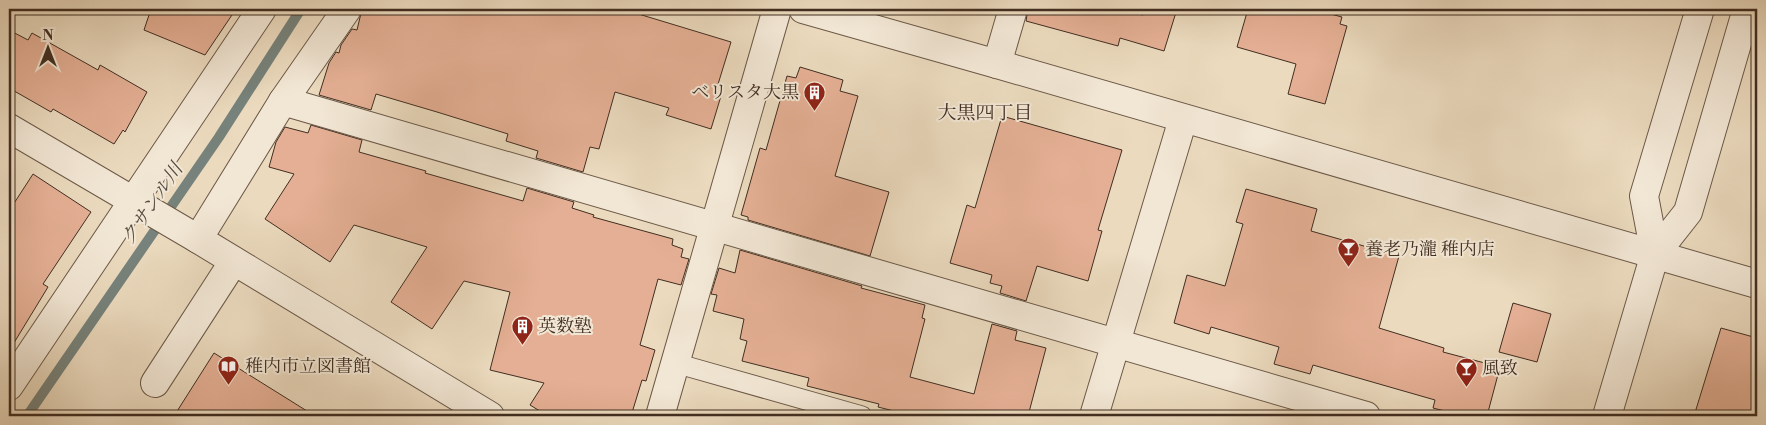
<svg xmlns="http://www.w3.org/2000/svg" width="1766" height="425" font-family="'Libre Bodoni','Noto Serif JP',serif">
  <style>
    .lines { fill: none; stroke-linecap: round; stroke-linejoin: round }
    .stream { stroke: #76827b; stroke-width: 10 }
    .building { fill: #e4af94; stroke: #412e21 }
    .service-casing { stroke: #6c5948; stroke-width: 21 }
    .minor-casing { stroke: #6c5948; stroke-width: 30 }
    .tertiary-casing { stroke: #6c5948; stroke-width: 30 }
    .service { stroke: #f2e7d5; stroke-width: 19 }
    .minor { stroke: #f2e7d5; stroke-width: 28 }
    .tertiary { stroke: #f2e7d5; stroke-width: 28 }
    .labels { text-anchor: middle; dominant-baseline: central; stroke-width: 4; stroke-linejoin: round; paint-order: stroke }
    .poi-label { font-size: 18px; fill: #412e21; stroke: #f2e7d5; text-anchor: start }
    .neighbourhood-label { font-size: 19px; fill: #412e21; stroke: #f2e7d5 }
    .water-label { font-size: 19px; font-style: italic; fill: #534a3f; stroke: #f2e7d5 }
  </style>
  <rect width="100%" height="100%" fill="#ebdabe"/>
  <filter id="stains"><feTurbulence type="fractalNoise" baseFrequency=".004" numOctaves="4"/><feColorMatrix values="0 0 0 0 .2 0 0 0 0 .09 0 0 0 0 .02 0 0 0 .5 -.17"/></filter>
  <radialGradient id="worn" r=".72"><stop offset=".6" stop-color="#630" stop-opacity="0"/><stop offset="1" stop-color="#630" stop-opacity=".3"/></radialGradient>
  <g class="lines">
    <!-- stream -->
    <polyline class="stream" points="27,416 219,137 301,9"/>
  </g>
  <!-- building -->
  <g class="building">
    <polygon points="151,9 236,9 205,55 144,30"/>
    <polygon points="362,9 622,9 731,42 715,94 721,96 711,129 666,115 669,108 615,92 599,149 590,147 583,172 536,158 538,151 506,141 508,134 437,112 376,94 371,110 319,95 329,63 336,52 339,53 341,45 352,29 357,30"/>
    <polygon points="1028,9 1120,9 1143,15 1145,9 1177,9 1164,51 1120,38 1118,46 1026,21"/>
    <polygon points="1248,9 1312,9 1342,17 1340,24 1347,26 1325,104 1288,94 1296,64 1237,47"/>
    <polygon points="9,30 28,40 32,33 98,70 100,65 147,92 125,132 123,130 114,144 53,109 51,112 9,88"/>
    <polygon points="800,67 843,80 840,91 858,96 835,176 889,192 870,256 748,220 748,217 741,215 760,148 766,150 787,76 796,78"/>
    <polygon points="1002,116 1122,150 1098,230 1102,231 1088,281 1037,266 1026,301 1000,293 1002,286 990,283 992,275 950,263 967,205 975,208"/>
    <polygon points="311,125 362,140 359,152 426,171 425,173 523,201 527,188 574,202 572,208 594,215 593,217 673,239 672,245 683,249 681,257 689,259 681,285 658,279 640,345 655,350 646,381 642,380 631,416 548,416 530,405 544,383 490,370 510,292 464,281 432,329 391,302 427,247 354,225 330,262 265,219 294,174 269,167 276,142 285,127 308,133"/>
    <polygon points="33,174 91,212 43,284 48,287 9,351 9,211"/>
    <polygon points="1246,189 1317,209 1311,231 1399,256 1379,328 1444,348 1443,352 1500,367 1487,416 1464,416 1433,408 1435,400 1313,365 1310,374 1274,364 1279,347 1211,327 1209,334 1174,323 1187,275 1225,286 1243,224 1236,222"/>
    <polygon points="740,250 862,286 861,288 925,305 922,318 925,319 910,377 974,394 992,324 1017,331 1015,340 1046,348 1028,416 914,416 878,407 879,404 807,386 809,378 742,361 747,341 740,339 744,319 713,311 717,295 711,294 719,268 735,273"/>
    <polygon points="1513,303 1551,314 1537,362 1499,352"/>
    <polygon points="1721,328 1757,338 1757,416 1694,416"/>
    <polygon points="214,353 315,416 174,416"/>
  </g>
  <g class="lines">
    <defs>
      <polyline id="service" points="675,363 862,416"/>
      <g id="minor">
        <polyline points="997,64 1013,9"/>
        <polyline points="283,101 1366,416"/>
        <polyline points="9,128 198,239 490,416"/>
        <polyline points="198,239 283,101 347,9"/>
        <polyline points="155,383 234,261"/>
        <polyline points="9,386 262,9"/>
        <polyline points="660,416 777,9"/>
      </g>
      <g id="tertiary">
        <polyline points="803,9 997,64 1757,284"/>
        <polyline points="1655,254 1644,196 1700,9"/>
        <polyline points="1094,416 1183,119"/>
        <polyline points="1607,416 1655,254 1688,212 1747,9"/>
      </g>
    </defs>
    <!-- service casing -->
    <use href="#service" class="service-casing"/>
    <!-- minor casing -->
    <use href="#minor" class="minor-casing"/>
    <!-- tertiary casing -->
    <use href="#tertiary" class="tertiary-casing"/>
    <!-- service -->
    <use href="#service" class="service"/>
    <!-- minor -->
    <use href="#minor" class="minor"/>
    <!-- tertiary -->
    <use href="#tertiary" class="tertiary"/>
  </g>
  <!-- icons -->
  <defs>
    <symbol id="building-pin" viewBox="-11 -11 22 30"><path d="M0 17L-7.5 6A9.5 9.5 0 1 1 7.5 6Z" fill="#8f2418" stroke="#f2e7d5"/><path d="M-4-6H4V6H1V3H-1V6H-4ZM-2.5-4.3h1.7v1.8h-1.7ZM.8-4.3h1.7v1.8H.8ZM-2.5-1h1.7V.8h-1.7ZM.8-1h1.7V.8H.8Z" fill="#fff"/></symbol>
    <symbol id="bar-pin" viewBox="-11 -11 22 30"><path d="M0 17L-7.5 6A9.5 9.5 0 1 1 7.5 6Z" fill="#8f2418" stroke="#f2e7d5"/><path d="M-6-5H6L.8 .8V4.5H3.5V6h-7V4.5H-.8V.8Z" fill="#fff"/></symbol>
    <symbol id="library-pin" viewBox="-11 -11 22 30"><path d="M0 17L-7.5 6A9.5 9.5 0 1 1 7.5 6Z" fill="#8f2418" stroke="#f2e7d5"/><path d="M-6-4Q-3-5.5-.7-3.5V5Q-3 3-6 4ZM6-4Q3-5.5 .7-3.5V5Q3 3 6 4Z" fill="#fff"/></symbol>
  </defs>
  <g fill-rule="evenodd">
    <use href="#building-pin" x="802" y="80" width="25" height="34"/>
    <use href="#bar-pin" x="1336" y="236" width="25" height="34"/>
    <use href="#building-pin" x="510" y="314" width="25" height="34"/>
    <use href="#library-pin" x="216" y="354" width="25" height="34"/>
    <use href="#bar-pin" x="1454" y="356" width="25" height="34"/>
  </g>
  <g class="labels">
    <!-- poi labels -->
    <g class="poi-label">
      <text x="799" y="92" text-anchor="end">ベリスタ大黒</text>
      <text x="1365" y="249">養老乃瀧 稚内店</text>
      <text x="538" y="326">英数塾</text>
      <text x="245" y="366">稚内市立図書館</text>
      <text x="1482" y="368">風致</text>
    </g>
    <!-- neighbourhood labels -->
    <g class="neighbourhood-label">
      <text x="985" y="113">大黒四丁目</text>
    </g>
    <!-- water labels -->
    <g class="water-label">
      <text transform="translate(152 204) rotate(-56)">クサンル川</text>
    </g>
  </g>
  <!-- margin -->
  <rect width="1766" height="425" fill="none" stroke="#ebdabe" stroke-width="30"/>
  <rect x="10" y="10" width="1746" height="405" fill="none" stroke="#412e21" stroke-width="2.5"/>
  <rect x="15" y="15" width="1736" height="395" fill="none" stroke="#412e21"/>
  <!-- north arrow -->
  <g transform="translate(48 48)" stroke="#f2e7d5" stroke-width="4" paint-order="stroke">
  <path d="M0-4L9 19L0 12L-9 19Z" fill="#412e21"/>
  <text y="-8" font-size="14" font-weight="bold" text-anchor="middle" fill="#412e21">N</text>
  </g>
  <rect width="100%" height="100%" filter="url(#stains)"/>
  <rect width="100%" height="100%" fill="url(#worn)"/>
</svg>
